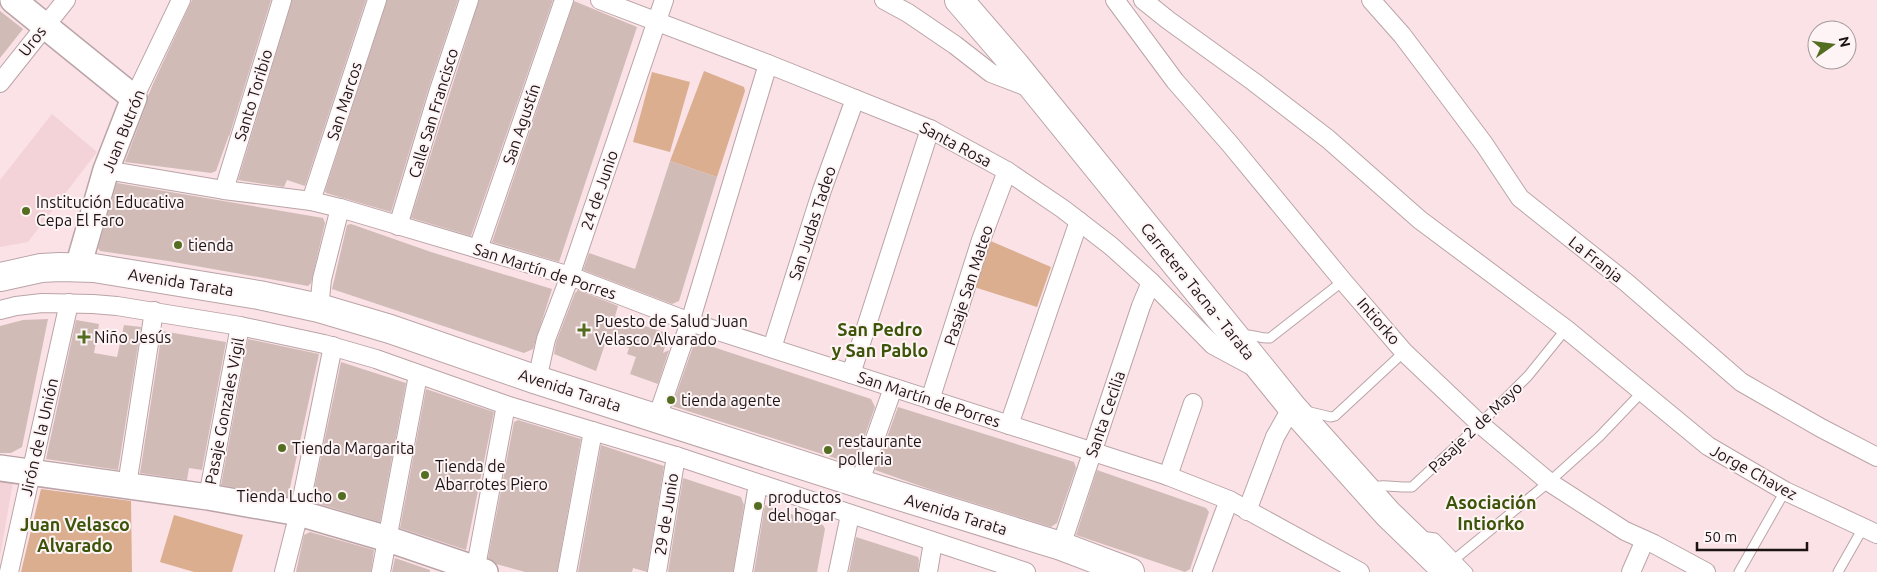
<svg xmlns="http://www.w3.org/2000/svg" width="1877" height="572" font-family="Ubuntu,sans-serif">
  <style>
    .built { fill: #f3d3d7 }
    .green { fill: #daae8f }
    .building { fill: #d1bbb6 }
    .lines { fill: none; stroke-linecap: round; stroke-linejoin: round }
    .lane-casing { stroke: #baa4a7; stroke-width: 11 }
    .street-casing { stroke: #baa4a7; stroke-width: 20 }
    .secondary-casing { stroke: #baa4a7; stroke-width: 28 }
    .highway-casing { stroke: #baa4a7; stroke-width: 30 }
    .lane { stroke: #fff; stroke-width: 9 }
    .street { stroke: #fff; stroke-width: 18 }
    .secondary { stroke: #fff; stroke-width: 25 }
    .highway { stroke: #fff; stroke-width: 28 }
    .poi-dot { fill: #536e21; stroke: #fef4f5; stroke-width: 2 }
    .labels { text-anchor: middle; dominant-baseline: central; stroke-width: 4; stroke-linejoin: round; paint-order: stroke }
    .street-label { font-size: 16px; fill: #1b1314; stroke: #fef4f5 }
    .poi-label { font-size: 16px; fill: #1b1314; stroke: #fef4f5; text-anchor: start }
    .neighbourhood-label { font-size: 18px; font-weight: bold; fill: #3c5409; stroke: #fef4f5 }
  </style>
  <rect width="100%" height="100%" fill="#fbe2e6"/>
  <!-- built -->
  <g class="built">
    <polygon points="52,114 97,152 28,242 0,247 0,180"/>
    <polygon points="0,476 14,477 0,556"/>
  </g>
  <!-- green -->
  <g class="green">
    <polygon points="704,71 744,87 745,91 717,177 670,161"/>
    <polygon points="652,72 690,82 670,152 633,142"/>
    <polygon points="986,239 1051,267 1037,307 971,286"/>
    <polygon points="41,489 131,501 132,572 21,572"/>
    <polygon points="174,515 243,535 232,572 194,572 160,562"/>
  </g>
  <!-- building -->
  <g class="building">
    <polygon points="192,0 271,0 229,137 229,135 216,171 211,173 125,162 147,103 148,96 153,84"/>
    <polygon points="292,0 366,0 305,186 287,180 284,187 238,180"/>
    <polygon points="387,0 458,0 428,90 391,212 336,196 326,193 325,191"/>
    <polygon points="479,0 553,0 471,236 411,218"/>
    <polygon points="574,1 637,27 559,262 492,242"/>
    <polygon points="0,11 23,29 0,58"/>
    <polygon points="670,161 717,177 679,301 672,304 583,270 589,253 635,269"/>
    <polygon points="117,183 323,218 325,223 311,283 308,286 168,261 100,251 98,248"/>
    <polygon points="351,224 431,252 552,289 533,349 524,353 332,289 347,225"/>
    <polygon points="578,290 618,306 615,316 669,334 663,353 669,350 658,384 630,374 636,357 627,354 629,348 606,341 596,371 554,354 556,342 575,293"/>
    <polygon points="48,319 22,447 11,453 0,453 0,326 23,320"/>
    <polygon points="76,320 99,324 94,353 117,357 124,325 141,327 118,470 46,459"/>
    <polygon points="162,331 226,342 202,470 189,468 187,480 140,473"/>
    <polygon points="248,339 319,354 288,497 221,485"/>
    <polygon points="695,341 871,399 875,407 857,458 847,462 672,406"/>
    <polygon points="341,362 406,383 380,522 313,502 312,500"/>
    <polygon points="426,389 494,412 466,550 400,528"/>
    <polygon points="898,407 1074,462 1076,468 1057,523 1051,527 929,489 875,470"/>
    <polygon points="518,420 581,439 557,572 525,572 496,564 488,558 514,422"/>
    <polygon points="601,445 664,466 647,572 633,568 632,572 578,572"/>
    <polygon points="1097,470 1206,508 1209,512 1190,569 1185,572 1076,535"/>
    <polygon points="683,478 741,497 744,505 733,572 668,572"/>
    <polygon points="765,505 823,525 825,529 817,572 754,572"/>
    <polygon points="310,532 374,550 371,572 296,572 304,535"/>
    <polygon points="856,537 918,557 919,560 918,572 849,572"/>
    <polygon points="395,558 430,570 430,572 392,572"/>
  </g>
  <g class="lines">
    <defs>
      <g id="lane">
        <path d="M 1241,335 C 1251,333 1260,339 1270,338 L 1343,281"/>
        <polyline points="1306,411 1331,417 1335,416 1404,352"/>
        <path d="M 1370,488 C 1383,483 1397,488 1412,487 L 1480,424 L 1528,376 L 1566,329"/>
        <polyline points="1421,536 1435,538 1468,572"/>
        <polyline points="1455,559 1549,482 1599,437 1642,392"/>
        <polyline points="1739,572 1785,491"/>
        <polyline points="1838,572 1863,528"/>
      </g>
      <g id="street">
        <polyline points="600,0 768,64 930,129 1007,171 1063,209 1111,246 1151,282 1213,345 1252,366"/>
        <polyline points="884,0 908,13 955,45 991,73 1030,88"/>
        <polyline points="1115,0 1175,81 1230,144 1343,281 1404,352 1480,424 1549,482 1625,531 1654,544 1706,572"/>
        <polyline points="1143,0 1168,20 1254,82 1328,139 1420,220 1566,329 1708,446 1785,491 1877,534"/>
        <polyline points="1371,0 1402,35 1433,76 1484,144 1520,198 1627,283 1741,382 1821,428 1877,457"/>
        <polyline points="0,83 66,0"/>
        <polyline points="134,98 181,0"/>
        <polyline points="106,170 224,190 311,201 340,208 570,276 690,322 1168,476 1229,500 1360,572"/>
        <polyline points="224,190 282,0"/>
        <polyline points="311,201 377,0"/>
        <polyline points="398,226 438,93 469,0"/>
        <polyline points="478,249 564,0"/>
        <polyline points="319,308 322,279 340,208"/>
        <polyline points="0,310 16,306 42,303 93,304 117,306 240,326 324,344 376,359 506,405 676,456 1026,572"/>
        <polyline points="772,348 822,190 855,99"/>
        <polyline points="851,374 930,129"/>
        <polyline points="537,380 546,339 570,276 664,0"/>
        <polyline points="930,400 981,240 1007,171"/>
        <polyline points="657,418 690,322 768,64"/>
        <polyline points="1009,425 1079,221"/>
        <polyline points="1168,476 1193,403"/>
        <polyline points="859,484 893,388"/>
        <polyline points="127,485 154,311"/>
        <polyline points="208,497 240,326"/>
        <polyline points="1247,511 1275,437 1292,407"/>
        <polyline points="1061,546 1141,306 1151,282"/>
        <polyline points="9,572 69,303"/>
        <polyline points="284,572 299,513 333,346"/>
        <polyline points="381,572 418,375"/>
        <polyline points="475,572 506,405"/>
        <polyline points="567,572 593,431"/>
        <polyline points="657,572 676,456"/>
        <polyline points="743,572 758,484"/>
        <polyline points="838,572 850,515"/>
        <polyline points="928,572 933,542"/>
        <polyline points="1202,572 1229,500"/>
        <polyline points="1631,572 1645,540"/>
      </g>
      <g id="secondary">
        <polyline points="13,0 134,98 106,170 78,267"/>
        <polyline points="0,468 208,497 299,513 388,539 485,572"/>
      </g>
      <g id="highway">
        <polyline points="959,0 1015,65 1292,407 1388,514 1448,572"/>
        <polyline points="0,277 41,268 60,267 94,268 259,295 319,308 390,329 537,380 864,485 1061,546 1130,572"/>
      </g>
    </defs>
    <!-- lane casing -->
    <use href="#lane" class="lane-casing"/>
    <!-- street casing -->
    <use href="#street" class="street-casing"/>
    <!-- secondary casing -->
    <use href="#secondary" class="secondary-casing"/>
    <!-- highway casing -->
    <use href="#highway" class="highway-casing"/>
    <!-- lane -->
    <use href="#lane" class="lane"/>
    <!-- street -->
    <use href="#street" class="street"/>
    <!-- secondary -->
    <use href="#secondary" class="secondary"/>
    <!-- highway -->
    <use href="#highway" class="highway"/>
  </g>
  <!-- markers -->
  <g class="poi-dot">
    <circle cx="26" cy="211" r="5"/>
    <circle cx="178" cy="245" r="5"/>
    <path d="M581.5 322.5h5v5h5v5h-5v5h-5v-5h-5v-5h5z"/>
    <path d="M81.5 329.5h5v5h5v5h-5v5h-5v-5h-5v-5h5z"/>
    <circle cx="671" cy="400" r="5"/>
    <circle cx="282" cy="448" r="5"/>
    <circle cx="828" cy="450" r="5"/>
    <circle cx="425" cy="475" r="5"/>
    <circle cx="342" cy="496" r="5"/>
    <circle cx="758" cy="506" r="5"/>
  </g>
  <g class="labels">
    <!-- street labels -->
    <g class="street-label">
      <text transform="translate(32 41) rotate(-52)">Uros</text>
      <text transform="translate(253 95) rotate(-73)">Santo Toribio</text>
      <text transform="translate(344 101) rotate(-72)">San Marcos</text>
      <text transform="translate(433 113) rotate(-73)">Calle San Francisco</text>
      <text transform="translate(521 124) rotate(-71)">San Agustín</text>
      <text transform="translate(123 131) rotate(-68)">Juan Butrón</text>
      <text transform="translate(956 144) rotate(28)">Santa Rosa</text>
      <text transform="translate(599 190) rotate(-71)">24 de Junio</text>
      <text transform="translate(812 223) rotate(-72)">San Judas Tadeo</text>
      <text transform="translate(1596 259) rotate(38)">La Franja</text>
      <text transform="translate(545 271) rotate(18)">San Martín de Porres</text>
      <text transform="translate(181 282) rotate(9)">Avenida Tarata</text>
      <text transform="translate(968 285) rotate(-72)">Pasaje San Mateo</text>
      <text transform="translate(1198 291) rotate(51)">Carretera Tacna - Tarata</text>
      <text transform="translate(1379 321) rotate(49)">Intiorko</text>
      <text transform="translate(570 390) rotate(18)">Avenida Tarata</text>
      <text transform="translate(929 399) rotate(18)">San Martín de Porres</text>
      <text transform="translate(224 411) rotate(-79)">Pasaje Gonzales Vigil</text>
      <text transform="translate(1105 414) rotate(-71)">Santa Cecilia</text>
      <text transform="translate(1475 427) rotate(-44)">Pasaje 2 de Mayo</text>
      <text transform="translate(39 437) rotate(-77)">Jirón de la Unión</text>
      <text transform="translate(1754 472) rotate(29)">Jorge Chavez</text>
      <text transform="translate(666 514) rotate(-81)">29 de Junio</text>
      <text transform="translate(956 514) rotate(17)">Avenida Tarata</text>
    </g>
    <!-- poi labels -->
    <g class="poi-label">
      <text x="36" y="202">Institución Educativa<tspan x="36" dy="18">Cepa El Faro</tspan></text>
      <text x="188" y="245">tienda</text>
      <text x="595" y="321">Puesto de Salud Juan<tspan x="595" dy="18">Velasco Alvarado</tspan></text>
      <text x="94" y="337">Niño Jesús</text>
      <text x="681" y="400">tienda agente</text>
      <text x="838" y="441">restaurante<tspan x="838" dy="18">polleria</tspan></text>
      <text x="292" y="448">Tienda Margarita</text>
      <text x="435" y="466">Tienda de<tspan x="435" dy="18">Abarrotes Piero</tspan></text>
      <text x="332" y="496" text-anchor="end">Tienda Lucho</text>
      <text x="768" y="497">productos<tspan x="768" dy="18">del hogar</tspan></text>
    </g>
    <!-- neighbourhood labels -->
    <g class="neighbourhood-label">
      <text x="880" y="329">San Pedro<tspan x="880" dy="21">y San Pablo</tspan></text>
      <text x="1491" y="502">Asociación<tspan x="1491" dy="21">Intiorko</tspan></text>
      <text x="75" y="524">Juan Velasco<tspan x="75" dy="21">Alvarado</tspan></text>
    </g>
  </g>
  <!-- north arrow -->
  <g transform="translate(1832 45) rotate(76)"><circle r="24" fill="#fef4f5" stroke="#a39a9b"/>
  <path d="M0-4L9 19L0 12L-9 19Z" fill="#536e21"/>
  <text y="-8" font-size="14" font-weight="bold" text-anchor="middle" fill="#1b1314">N</text>
  </g>
  <!-- scale -->
  <path d="M1697 542v8h110v-8" fill="none" stroke="#1b1314" stroke-width="2.5"/>
  <text x="1704" y="542" font-size="15" fill="#1b1314" stroke="#fef4f5" stroke-width="4" paint-order="stroke">50 m</text>
</svg>
